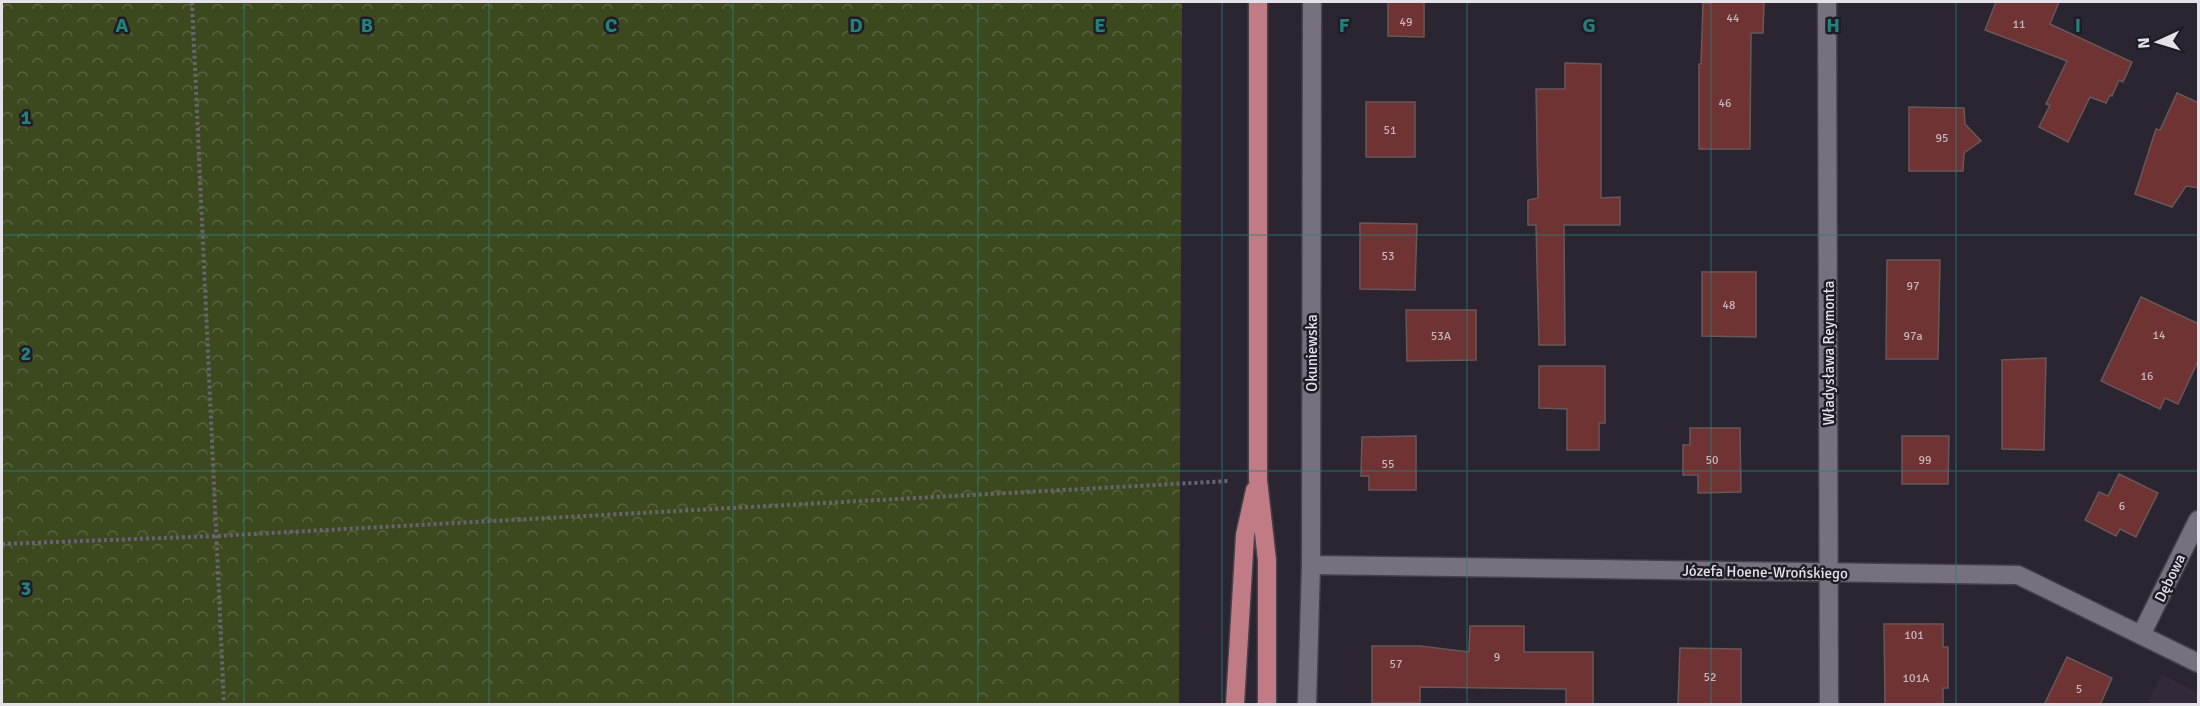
<svg xmlns="http://www.w3.org/2000/svg" width="2200" height="706" font-family="Signika,sans-serif">
  <style>
    .built { fill: #32293a }
    .forest { fill: url(#forest-crowns) }
    .building { fill: #6f3334; stroke: #685757; stroke-width: 1.5 }
    .lines { fill: none; stroke-linecap: round; stroke-linejoin: round }
    .minor-casing { stroke: #45414a; stroke-width: 21 }
    .major-casing { stroke: #45414a; stroke-width: 21 }
    .path { stroke: #68646e; stroke-width: 4; stroke-dasharray: 3 3; stroke-linecap: butt }
    .minor { stroke: #77707e; stroke-width: 18 }
    .major { stroke: #c07b85; stroke-width: 18 }
    .grid { fill: none; stroke: #24817a; stroke-width: 1.5; stroke-opacity: 0.55 }
    .labels { text-anchor: middle; dominant-baseline: central; stroke-width: 5; stroke-linejoin: round; paint-order: stroke }
    .number-label { font-size: 12px; fill: #c7b6bb }
    .street-label { font-size: 15px; fill: #e4e1e8; stroke: #211b26 }
    .grid-label { font-size: 20px; text-anchor: middle; font-weight: bold; fill: #24817a; stroke: #211b26; stroke-width: 5; stroke-linejoin: round; paint-order: stroke }
  </style>
  <defs>
    <pattern id="forest-crowns" width="20" height="18" patternUnits="userSpaceOnUse" patternTransform="scale(1.5)"><rect width="20" height="18" fill="#3c491f"/><path d="M2 6a3 3 0 1 1 6 0M12 15a3 3 0 1 1 6 0" fill="none" stroke="#586340"/></pattern>
  </defs>
  <rect width="100%" height="100%" fill="#2a2530"/>
  <!-- built -->
  <polygon class="built" points="2162,674 2198,693 2198,704 2147,704"/>
  <!-- forest -->
  <polygon class="forest" points="2,2 1182,2 1179,704 2,704"/>
  <!-- building -->
  <g class="building">
    <polygon points="1388,2 1424,2 1424,37 1388,36"/>
    <polygon points="1710,2 1764,2 1763,33 1751,33 1750,149 1699,149 1699,64 1701,64 1703,3 1710,3"/>
    <polygon points="1996,2 2059,2 2050,24 2132,62 2123,82 2119,80 2112,96 2110,95 2106,103 2090,97 2068,142 2039,127 2050,105 2046,104 2067,61 1985,30"/>
    <polygon points="1565,63 1601,64 1601,198 1620,197 1620,225 1564,225 1565,345 1539,345 1536,225 1528,225 1528,200 1538,198 1536,89 1565,89"/>
    <polygon points="2177,93 2199,103 2199,188 2186,186 2172,207 2135,194 2156,129 2160,130"/>
    <rect x="1366" y="102" width="49" height="55"/>
    <polygon points="1909,107 1964,108 1965,124 1981,141 1964,153 1963,171 1909,171"/>
    <polygon points="1360,223 1417,224 1415,290 1360,289"/>
    <polygon points="1887,260 1940,260 1938,359 1886,359"/>
    <polygon points="1702,272 1756,272 1756,337 1702,336"/>
    <polygon points="2141,297 2199,324 2199,359 2178,404 2165,398 2160,409 2101,381"/>
    <polygon points="1406,310 1476,310 1476,360 1407,361"/>
    <polygon points="2046,358 2044,450 2002,449 2002,360"/>
    <polygon points="1539,366 1605,366 1605,423 1599,423 1599,450 1567,450 1567,409 1539,408"/>
    <polygon points="1690,428 1740,428 1741,492 1698,493 1698,475 1683,475 1683,445 1690,445"/>
    <polygon points="1416,436 1416,490 1369,490 1369,476 1361,476 1362,437"/>
    <polygon points="1902,436 1949,436 1948,484 1902,484"/>
    <polygon points="2119,474 2158,493 2136,537 2120,529 2116,536 2085,520 2099,492 2108,496"/>
    <polygon points="1884,624 1943,624 1943,647 1948,647 1948,688 1943,688 1943,705 1885,705"/>
    <polygon points="1470,626 1524,626 1524,652 1593,652 1593,705 1566,705 1566,689 1420,687 1420,703 1372,703 1372,646 1420,646 1469,652"/>
    <polygon points="1680,648 1741,649 1741,705 1678,705"/>
    <polygon points="2067,657 2112,678 2100,705 2044,705"/>
  </g>
  <g class="lines">
    <defs>
      <g id="minor">
        <polyline points="1827,2 1829,704"/>
        <polyline points="1311,565 2018,575 2198,663"/>
        <polyline points="2141,635 2198,520"/>
        <polyline points="1307,704 1311,565 1312,2"/>
      </g>
      <g id="major">
        <polyline points="1258,2 1258,480 1267,560 1267,704"/>
        <polyline points="1235,704 1245,535 1255,490"/>
      </g>
    </defs>
    <!-- minor casing -->
    <use href="#minor" class="minor-casing"/>
    <!-- major casing -->
    <use href="#major" class="major-casing"/>
    <!-- path -->
    <g class="path">
      <polyline points="192,2 224,704"/>
      <polyline points="2,544 216,536 1229,481"/>
    </g>
    <!-- minor -->
    <use href="#minor" class="minor"/>
    <!-- major -->
    <use href="#major" class="major"/>
  </g>
  <!-- grid -->
  <path class="grid" d="M 244,2 L 244,704M 489,2 L 489,704M 733,2 L 733,704M 978,2 L 978,704M 1222,2 L 1222,704M 1467,2 L 1467,704M 1711,2 L 1711,704M 1956,2 L 1956,704M 2,235 L 2198,235M 2,471 L 2198,471"/>
  <g class="labels">
    <!-- number labels -->
    <g class="number-label">
      <text x="1733" y="18">44</text>
      <text x="1406" y="22">49</text>
      <text x="2019" y="24">11</text>
      <text x="1725" y="103">46</text>
      <text x="1390" y="130">51</text>
      <text x="1942" y="138">95</text>
      <text x="1388" y="256">53</text>
      <text x="1913" y="286">97</text>
      <text x="1729" y="305">48</text>
      <text x="2159" y="335">14</text>
      <text x="1441" y="336">53A</text>
      <text x="1913" y="336">97a</text>
      <text x="2147" y="376">16</text>
      <text x="1712" y="460">50</text>
      <text x="1925" y="460">99</text>
      <text x="1388" y="464">55</text>
      <text x="2122" y="506">6</text>
      <text x="1914" y="635">101</text>
      <text x="1497" y="657">9</text>
      <text x="1396" y="664">57</text>
      <text x="1710" y="677">52</text>
      <text x="1916" y="678">101A</text>
      <text x="2079" y="689">5</text>
    </g>
    <!-- street labels -->
    <g class="street-label">
      <text transform="translate(1312 353) rotate(-90)">Okuniewska</text>
      <text transform="translate(1829 353) rotate(-90)">Władysława Reymonta</text>
      <text transform="translate(1765 572) rotate(1)">Józefa Hoene-Wrońskiego</text>
      <text transform="translate(2170 578) rotate(-64)">Dębowa</text>
    </g>
  </g>
  <g class="grid-label">
    <text x="122" y="32">A</text>
    <text x="367" y="32">B</text>
    <text x="611" y="32">C</text>
    <text x="856" y="32">D</text>
    <text x="1100" y="32">E</text>
    <text x="1344" y="32">F</text>
    <text x="1589" y="32">G</text>
    <text x="1833" y="32">H</text>
    <text x="2078" y="32">I</text>
    <text x="26" y="124">1</text>
    <text x="26" y="360">2</text>
    <text x="26" y="595">3</text>
  </g>
  <!-- border -->
  <rect width="2200" height="706" fill="none" stroke="#e4e1e8" stroke-width="6"/>
  <!-- north arrow -->
  <g transform="translate(2158 42) rotate(266)" stroke="#211b26" stroke-width="4.5" paint-order="stroke">
  <path d="M0-4.5L10 22L0 15L-10 22Z" fill="#e4e1e8"/>
  <text y="-9" font-size="16" font-weight="bold" text-anchor="middle" fill="#e4e1e8">N</text>
  </g>
</svg>
